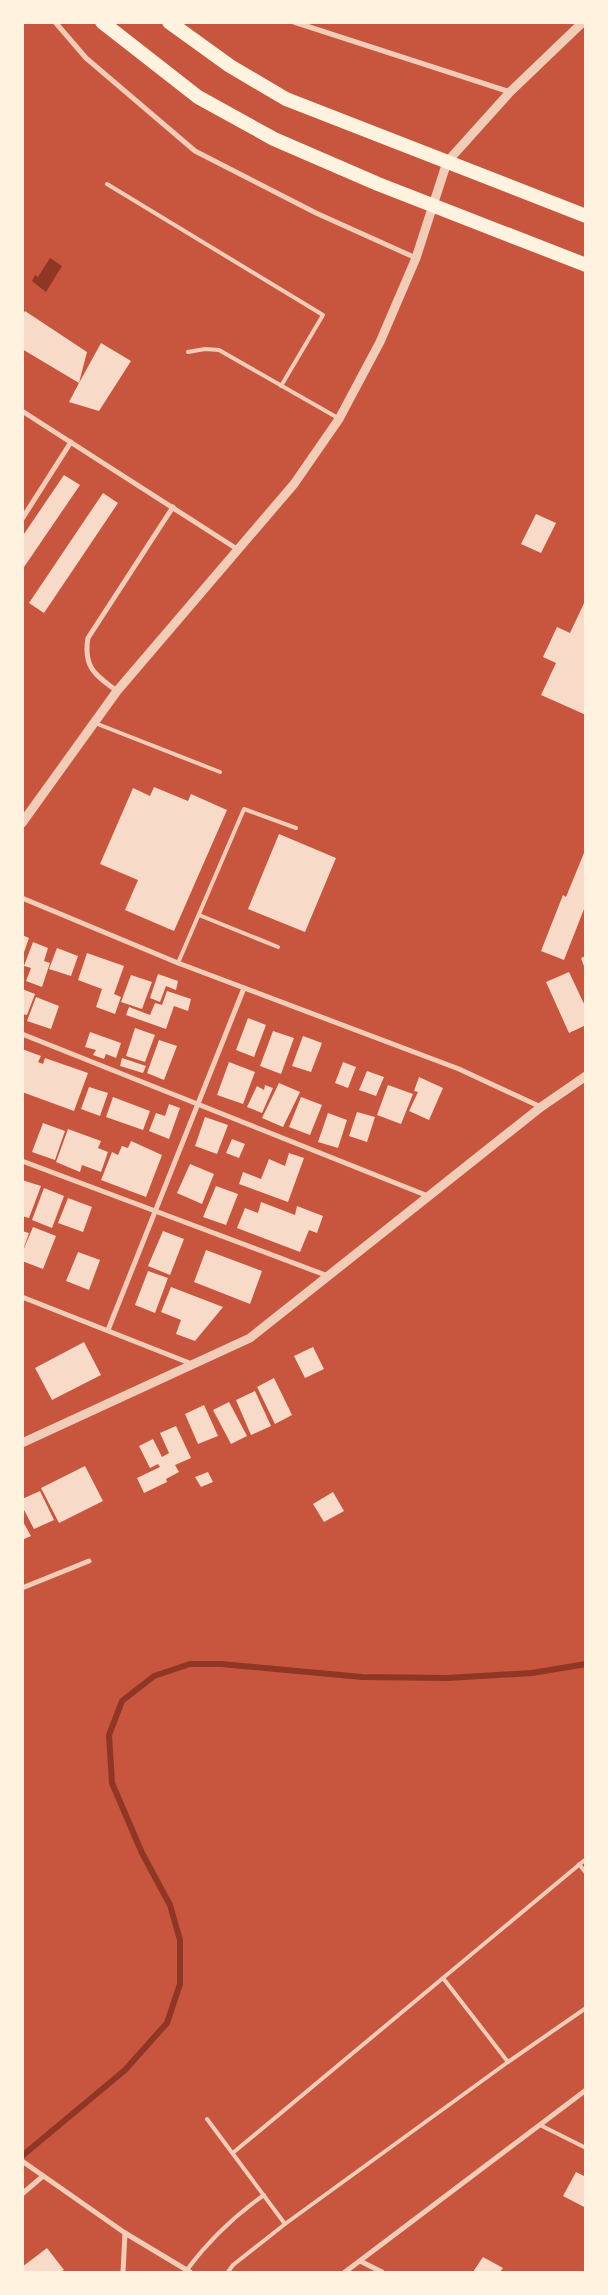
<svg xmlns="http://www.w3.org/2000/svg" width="608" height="2295" font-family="'Open Sans',sans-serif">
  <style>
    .water { fill: #8f3625 }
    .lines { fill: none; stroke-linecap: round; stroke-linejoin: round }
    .stream { stroke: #8f3625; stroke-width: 6 }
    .building { fill: #f7dbc8 }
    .service { stroke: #f1ccb7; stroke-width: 4 }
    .minor { stroke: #f1ccb7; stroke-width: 5 }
    .tertiary { stroke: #f1ccb7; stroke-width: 9 }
    .trunk { stroke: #fff3e0; stroke-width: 14 }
  </style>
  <rect width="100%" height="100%" fill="#c8553d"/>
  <!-- water -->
  <polygon class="water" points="50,258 62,266 46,292 32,281 35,275 38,277"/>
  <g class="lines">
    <!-- stream -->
    <polyline class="stream" points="22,2156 125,2070 167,2023 180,1984 180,1940 170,1905 142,1853 112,1783 109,1735 122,1701 154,1676 190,1664 221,1664 362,1677 447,1678 532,1673 586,1664"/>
  </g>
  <!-- building -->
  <g class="building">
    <polygon points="25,311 87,352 79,383 101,343 131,361 99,411 69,402 79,383 22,349 22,316"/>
    <polygon points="64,475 80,485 22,570 22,537"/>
    <polygon points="103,493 118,503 44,613 29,603"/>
    <polygon points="536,514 556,523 541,553 521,544"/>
    <polygon points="586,599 586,715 541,695 556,663 543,657 557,627 570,633"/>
    <polygon points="154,787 188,801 191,794 227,810 174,931 125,910 138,880 100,864 133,788 150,796"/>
    <polygon points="279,834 336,858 305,932 248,909"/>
    <polygon points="586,848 586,904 564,960 541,951 563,895 566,897"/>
    <polygon points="22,935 29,938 23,955 22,955"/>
    <polygon points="33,942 48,948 44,961 50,963 42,987 26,981 31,968 24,966"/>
    <polygon points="57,948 78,956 71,976 49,969"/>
    <polygon points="87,953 124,966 114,994 121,997 115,1014 96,1007 102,989 78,980"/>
    <polygon points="586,956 586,969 585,969 581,958"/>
    <polygon points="569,972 586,1008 586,1025 569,1033 546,982"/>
    <polygon points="158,974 178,981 176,990 166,986 160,1002 150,998"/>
    <polygon points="131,975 152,982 142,1009 121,1002"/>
    <polygon points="22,989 35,994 27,1015 22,1014"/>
    <polygon points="167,991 191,999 188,1011 174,1006 166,1029 126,1015 129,1007 150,1015 155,1003 162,1005"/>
    <polygon points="36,997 59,1006 51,1029 27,1021"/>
    <polygon points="248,1018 266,1025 254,1057 236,1050"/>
    <polygon points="135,1028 155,1035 145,1062 126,1056"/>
    <polygon points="273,1031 294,1038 281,1074 260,1066"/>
    <polygon points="90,1032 121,1043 116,1058 106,1054 104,1059 93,1055 96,1050 85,1047"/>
    <polygon points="303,1036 322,1043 311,1072 292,1066"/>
    <polygon points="159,1040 177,1046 164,1080 147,1073"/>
    <polygon points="22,1049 41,1056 38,1062 43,1064 45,1058 88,1073 74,1111 22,1092"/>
    <polygon points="122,1058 146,1066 143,1073 120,1066"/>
    <polygon points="229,1062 255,1072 243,1104 217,1095"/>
    <polygon points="343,1062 356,1067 348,1088 335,1083"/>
    <polygon points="367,1071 384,1077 376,1096 359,1090"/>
    <polygon points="419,1077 443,1088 429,1120 409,1111 418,1092 414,1091"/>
    <polygon points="279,1083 300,1092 283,1127 262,1118"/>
    <polygon points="265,1085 273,1088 262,1113 247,1107 257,1086 264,1090"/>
    <polygon points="388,1085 413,1094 401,1124 377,1115"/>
    <polygon points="89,1087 108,1093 100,1116 81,1109"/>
    <polygon points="113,1097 150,1111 143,1130 106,1117"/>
    <polygon points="301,1097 322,1105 310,1135 289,1127"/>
    <polygon points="169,1104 180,1108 169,1139 149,1131 156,1113 165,1116"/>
    <polygon points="357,1112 375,1117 367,1142 349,1136"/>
    <polygon points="328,1113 347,1120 338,1148 318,1142"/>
    <polygon points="205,1117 228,1125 217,1154 195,1146"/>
    <polygon points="43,1123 65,1131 55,1160 32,1152"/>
    <polygon points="68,1129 101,1141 98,1148 108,1152 101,1172 82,1165 80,1172 56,1162"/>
    <polygon points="232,1139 245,1144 239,1158 226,1153"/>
    <polygon points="131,1141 162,1155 146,1197 101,1180 112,1152 118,1155 122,1146 128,1148"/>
    <polygon points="289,1153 304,1158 288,1202 239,1184 243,1172 261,1179 269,1159 285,1166"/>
    <polygon points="190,1164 214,1174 202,1204 177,1193"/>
    <polygon points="22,1180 41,1186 29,1218 22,1216"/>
    <polygon points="216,1186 238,1194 226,1225 203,1217"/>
    <polygon points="44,1188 64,1196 52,1228 32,1220"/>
    <polygon points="68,1198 92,1207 83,1232 58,1223"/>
    <polygon points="261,1202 295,1215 297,1206 323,1216 317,1233 309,1230 300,1252 237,1228 245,1208 258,1213"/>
    <polygon points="33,1227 56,1236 43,1269 22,1261 22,1253"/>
    <polygon points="22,1231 29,1233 23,1250 22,1250"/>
    <polygon points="163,1231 184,1239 170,1275 148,1266"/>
    <polygon points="206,1250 262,1271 250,1304 194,1282"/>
    <polygon points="78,1252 100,1260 89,1290 66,1281"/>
    <polygon points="148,1271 168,1278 155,1313 135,1305"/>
    <polygon points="171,1287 223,1307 195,1341 176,1334 181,1320 161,1312"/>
    <polygon points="84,1342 101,1375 52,1400 35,1368"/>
    <polygon points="313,1347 324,1369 305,1378 294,1356"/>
    <polygon points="274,1378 292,1415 275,1424 257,1387"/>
    <polygon points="255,1391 271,1426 251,1435 236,1400"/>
    <polygon points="229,1402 247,1436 231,1444 213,1410"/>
    <polygon points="204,1405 218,1436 198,1444 185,1414"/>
    <polygon points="176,1426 191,1458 175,1465 179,1472 166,1479 167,1482 144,1493 137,1478 160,1467 158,1464 150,1468 139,1446 153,1439 162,1457 169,1453 160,1433"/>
    <polygon points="85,1466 103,1501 59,1523 41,1488"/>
    <polygon points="208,1472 213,1482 201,1487 195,1477"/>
    <polygon points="40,1491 54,1520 34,1529 22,1506 22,1499"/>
    <polygon points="333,1492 344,1511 324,1522 313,1504"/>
    <polygon points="22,1520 31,1536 22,1540"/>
    <polygon points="576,2172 586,2177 586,2208 563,2196"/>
    <polygon points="47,2248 64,2270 60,2272 22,2272 22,2267"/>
    <polygon points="483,2257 503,2268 500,2272 473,2272"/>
  </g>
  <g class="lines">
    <!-- service -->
    <g class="service">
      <polyline points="107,184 323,315 281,386"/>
      <polyline points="188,352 205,349 219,350 338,418"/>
      <polyline points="95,723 220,772"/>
      <polyline points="199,915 278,947"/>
      <polyline points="178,963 244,809 296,828"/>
      <polyline points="579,1864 586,1873"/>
      <polyline points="443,1978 586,1859"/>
      <polyline points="508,2062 586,2008"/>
      <polyline points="207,2119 285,2224"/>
      <polyline points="540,2125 586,2148"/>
      <path d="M 186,2271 C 209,2240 233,2217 264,2195"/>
      <polyline points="228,2272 233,2265 285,2224 508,2062 443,1978 234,2152"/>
    </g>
    <!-- minor -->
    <g class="minor">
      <polyline points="55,22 86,58 195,151 316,213 416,258"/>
      <polyline points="294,22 510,92"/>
      <polyline points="22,411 237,549"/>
      <polyline points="22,519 71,442"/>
      <path d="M 117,691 C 95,675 83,667 88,638 L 173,507"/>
      <polyline points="22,898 178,963 459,1069 541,1107"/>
      <polyline points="22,1034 428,1196"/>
      <polyline points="22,1161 328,1276"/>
      <polyline points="22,1297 192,1364"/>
      <polyline points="108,1330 244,988"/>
      <polyline points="22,1588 89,1561"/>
      <polyline points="22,2161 125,2233 190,2272"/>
      <polyline points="22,2194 43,2176"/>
      <polyline points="360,2261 382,2272"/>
      <polyline points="123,2272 125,2233"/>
      <polyline points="345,2272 586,2090"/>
    </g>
    <!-- tertiary -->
    <g class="tertiary">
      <polyline points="22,823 117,691 294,484 339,419 380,342 416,258 447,162 510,92 583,22"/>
      <polyline points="22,1443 250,1338 541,1107 586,1076"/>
    </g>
    <!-- trunk -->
    <g class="trunk">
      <polyline points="102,22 198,97 274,139 378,184 586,265"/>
      <polyline points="169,22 230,66 286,99 586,216"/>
    </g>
  </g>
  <!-- border -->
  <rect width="608" height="2295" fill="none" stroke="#fff3e0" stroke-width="48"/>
</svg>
